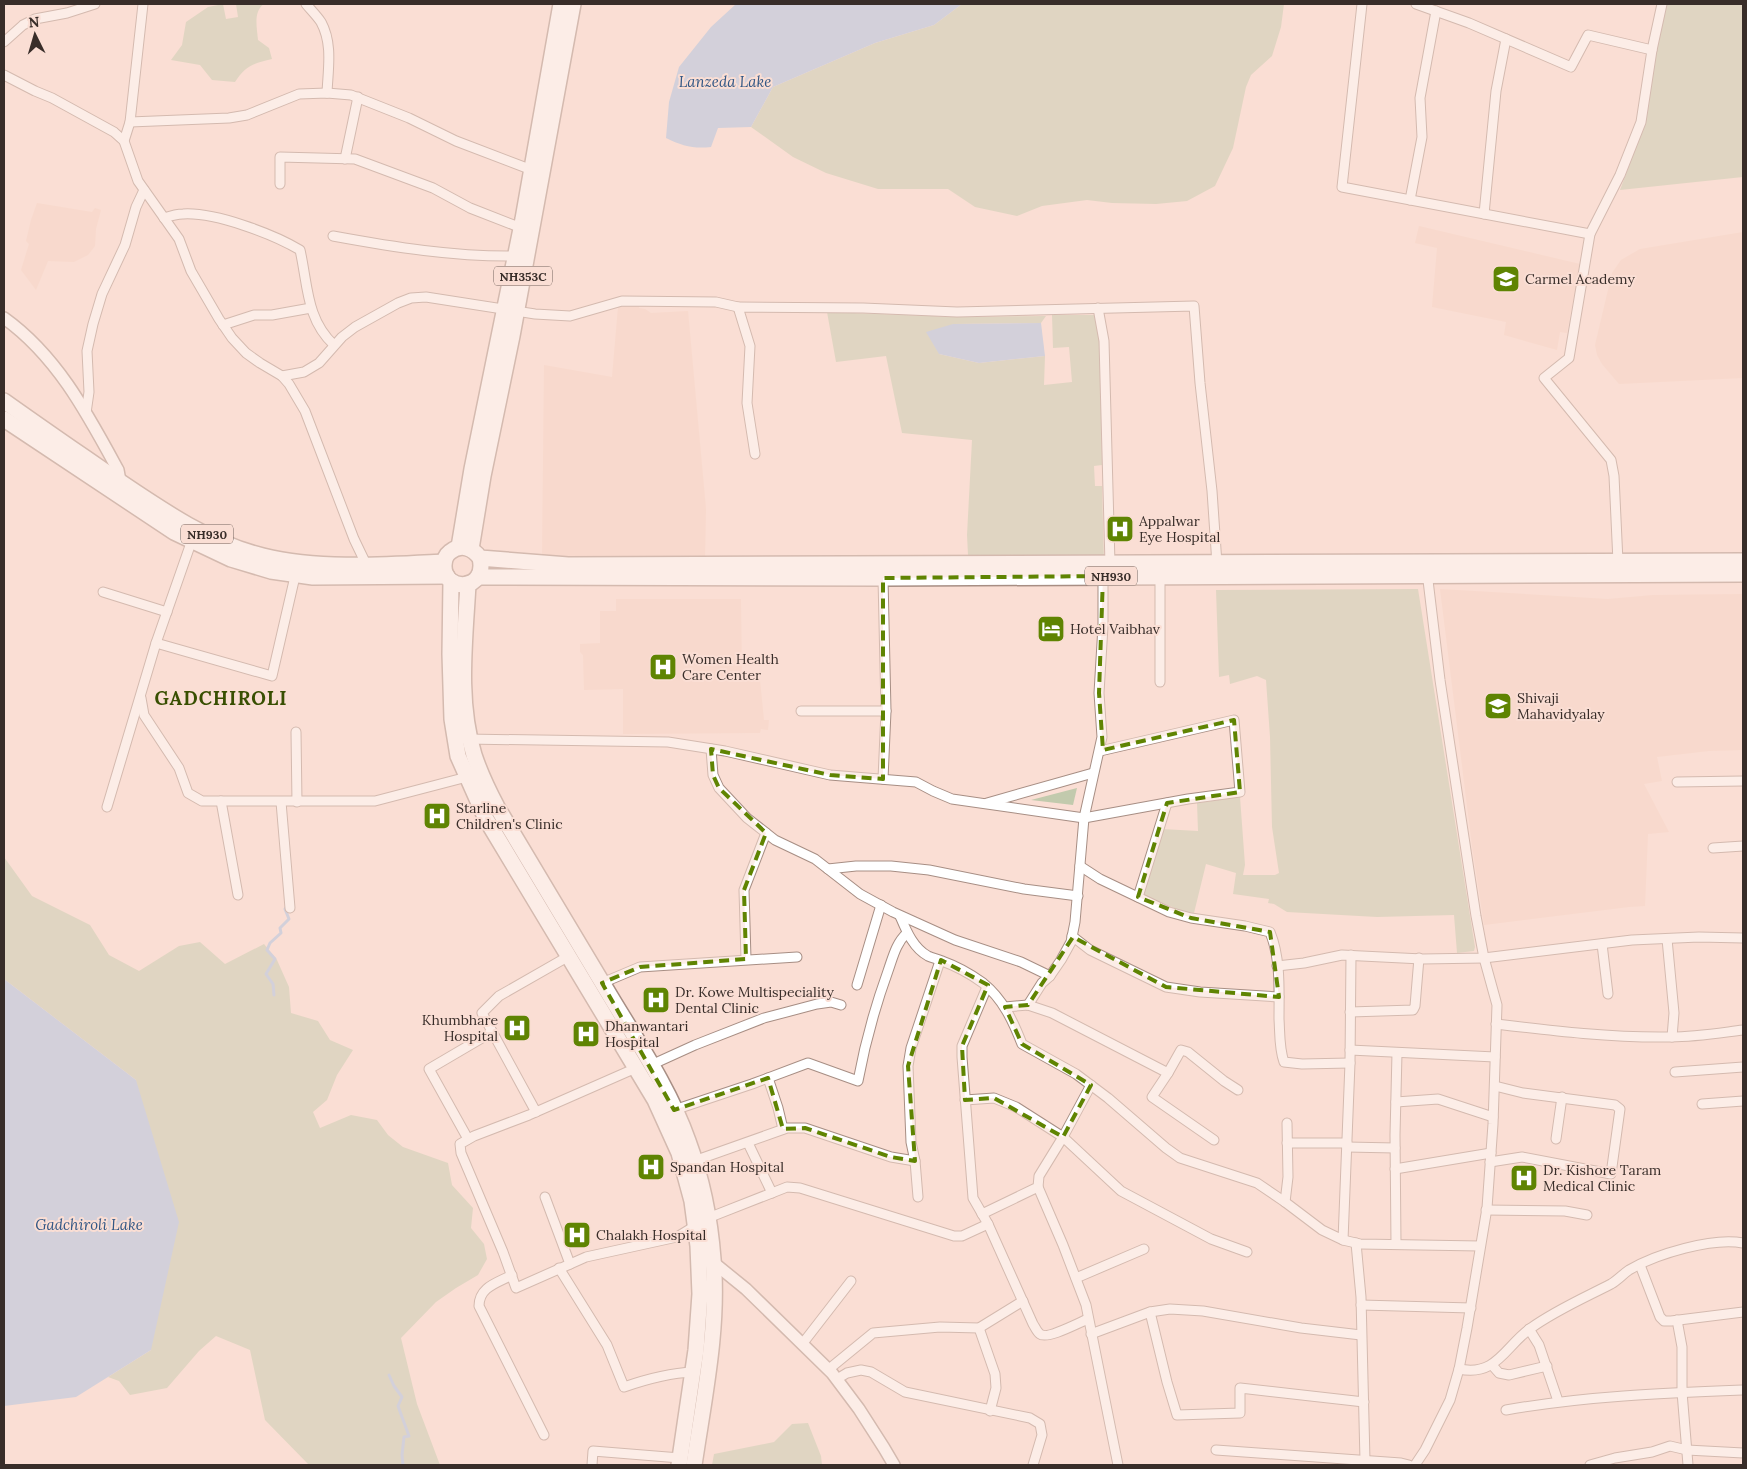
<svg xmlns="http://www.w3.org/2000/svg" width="1747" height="1469" font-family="Lora,serif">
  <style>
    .built { fill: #f7d3c5 }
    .green { fill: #c2caad }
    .water { fill: #a4bfe2 }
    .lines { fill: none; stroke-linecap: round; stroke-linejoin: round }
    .stream { stroke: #a4bfe2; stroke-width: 3 }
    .minor-casing { stroke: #a78e84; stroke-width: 11 }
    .tertiary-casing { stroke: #a78e84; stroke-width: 14 }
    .trunk-casing { stroke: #a78e84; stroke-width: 18 }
    .minor { stroke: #fff; stroke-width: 9 }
    .tertiary { stroke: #fff; stroke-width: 11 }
    .trunk { stroke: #fff; stroke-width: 15 }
    .marked { fill: none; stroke: #5f8402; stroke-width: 4; stroke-dasharray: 10 6; stroke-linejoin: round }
    .labels { text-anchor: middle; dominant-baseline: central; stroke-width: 4; stroke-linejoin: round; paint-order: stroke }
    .shield { fill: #faded4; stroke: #72625c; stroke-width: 1 }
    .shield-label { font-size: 12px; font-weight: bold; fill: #382d29 }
    .poi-label { font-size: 14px; fill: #382d29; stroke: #faded4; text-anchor: start }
    .water-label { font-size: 15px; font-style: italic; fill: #325785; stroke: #faded4 }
    .district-label { font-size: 19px; font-weight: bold; letter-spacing: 1px; fill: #384f02; stroke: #faded4 }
  </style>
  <rect width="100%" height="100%" fill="#faded4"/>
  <!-- built -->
  <g class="built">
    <polygon points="37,203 92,212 95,208 101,210 96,229 95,246 88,255 74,262 48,261 36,290 21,270 29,244 26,241 31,220"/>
    <polygon points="1419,226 1580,264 1567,333 1560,332 1557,350 1504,335 1506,322 1432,307 1437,248 1415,243"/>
    <polygon points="1743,232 1743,378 1619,384 1602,364 1597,355 1595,345 1612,273 1621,260 1640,249"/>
    <polygon points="639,306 639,308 645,309 651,313 688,311 706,509 705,559 542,558 544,365 612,377 618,307"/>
    <polygon points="1440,589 1608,599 1653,595 1743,594 1743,750 1709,751 1657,757 1662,781 1644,784 1669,832 1648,834 1645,906 1629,907 1484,925 1472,846"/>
    <polygon points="616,599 741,599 742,681 760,680 764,720 769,720 768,730 761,729 760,733 623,734 623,689 584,690 583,655 580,652 580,644 600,643 600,611 616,611"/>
  </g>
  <!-- green -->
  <g class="green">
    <path d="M 223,4 L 226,19 L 238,17 L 236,4 L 264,4 C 253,11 257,28 258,40 L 269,48 L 272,59 C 254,63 245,66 235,82 L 212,80 L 200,65 L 171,60 L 182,45 L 186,22 L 208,7 Z"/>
    <polygon points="962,4 1284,4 1281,27 1272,56 1251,75 1246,87 1233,148 1215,186 1187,201 1156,204 1112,203 1087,200 1042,206 1017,216 975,207 948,189 878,189 826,173 793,157 751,127 773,87 875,43 934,25"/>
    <polygon points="1667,4 1743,4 1743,177 1620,190 1645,123 1658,41"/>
    <polygon points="827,312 957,317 1046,316 1041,323 953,324 939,354 979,363 1045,356 1044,385 1072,382 1069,347 1053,348 1052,315 1094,315 1100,341 1102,465 1094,466 1095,486 1102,486 1104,561 968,555 967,535 972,440 902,433 886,356 836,362"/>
    <polygon points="1418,589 1475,947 1474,951 1457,953 1454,915 1377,917 1287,912 1274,904 1268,903 1269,899 1233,894 1236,873 1206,864 1194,913 1184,912 1143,895 1162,829 1198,831 1197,803 1240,797 1245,865 1243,875 1275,875 1279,873 1272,827 1270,737 1266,680 1257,676 1230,684 1229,675 1219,677 1216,590"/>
    <polygon points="1077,788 1073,805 1031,800"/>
    <polygon points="4,857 32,896 90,925 109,955 139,971 179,946 200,942 225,964 264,944 277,960 289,987 291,1013 318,1021 330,1040 353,1050 337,1075 327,1100 313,1112 320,1128 351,1115 377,1120 388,1135 403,1147 448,1163 452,1185 473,1208 471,1228 484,1244 487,1259 478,1275 456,1288 436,1302 401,1338 417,1404 440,1465 309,1465 265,1420 250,1350 216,1336 199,1351 167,1388 130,1395 119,1381 108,1377 151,1350 136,1080 4,979"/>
    <polygon points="808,1423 821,1456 822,1465 712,1465 714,1454 774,1442 792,1424"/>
  </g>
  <!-- water -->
  <g class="water">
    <path d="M 736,4 L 962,4 L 934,25 L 875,43 L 773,87 L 751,127 L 718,128 L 711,147 C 694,149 682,146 666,138 L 669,102 L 679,67 L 711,27 Z"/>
    <polygon points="1041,323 1045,356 979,363 939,354 926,332 953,324"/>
    <polygon points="4,979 136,1080 179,1222 151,1350 76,1397 4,1406"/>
  </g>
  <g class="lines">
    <!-- stream -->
    <g class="stream">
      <polyline points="274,995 273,984 266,974 275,959 267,950 270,943 281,933 280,928 289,919 285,909 287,906"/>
      <polyline points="389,1375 394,1386 402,1397 398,1406 409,1436 404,1437 402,1455 403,1465"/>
    </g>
    <defs>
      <g id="minor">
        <path d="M 306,4 C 311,10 317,16 321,22 C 333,44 328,69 327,93"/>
        <polyline points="1362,4 1342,187 1590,234"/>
        <polyline points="1416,4 1469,23 1571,67 1588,35 1652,50 1662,4"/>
        <polyline points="4,42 23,25 35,19 67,13 95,4"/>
        <polyline points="4,75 35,91 52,98 114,132 124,141 138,181 179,239 191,271 219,319 232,338 246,353 260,363 282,376 289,384 305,411 354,539 366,564"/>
        <polyline points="130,122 229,118 247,115 299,94 327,93 351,95 409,118 456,141 532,170"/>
        <polyline points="124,141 130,122 143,4"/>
        <polyline points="345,159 358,97"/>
        <polyline points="280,184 280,157 355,159 433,188 470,208 524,229"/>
        <polyline points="1410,200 1422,137 1420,98 1436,11"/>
        <polyline points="1484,214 1496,91 1506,39"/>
        <path d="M 164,218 C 170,216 177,214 183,214 C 215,212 273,234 300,250 C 308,285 306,319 334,345"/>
        <path d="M 333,236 C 393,247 455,257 516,256"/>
        <polyline points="1098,308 1104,341 1110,564"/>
        <polyline points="223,325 254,315 272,315 311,308"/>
        <polyline points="282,376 304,372 319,363 342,337 355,327 398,303 411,298 426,297 535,314 570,316 622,301 716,302 738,307"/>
        <polyline points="86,413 89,392 87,351 93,324 102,294 125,245 136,207 144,190"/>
        <polyline points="755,454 747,403 750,346 738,307 863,308 957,312 1194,306 1200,383 1212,491 1217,564"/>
        <polyline points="1618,562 1614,476 1611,460 1544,378 1569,358 1590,234 1620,175 1641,122 1652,50"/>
        <polyline points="103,592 167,612"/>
        <polyline points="156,643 192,540"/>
        <polyline points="1160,682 1160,576"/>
        <polyline points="141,698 144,715 179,768 188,793 202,801 375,801 467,777"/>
        <polyline points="801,711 886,711"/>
        <polyline points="296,732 297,802"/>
        <polyline points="466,739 668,742 725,751 830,775 916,782 933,791 952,799 1084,818 1188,799 1240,792 1234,720 1100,751"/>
        <polyline points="711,749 713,775 719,788 747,818 775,840 815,859 860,894 893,912 955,940 1021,962 1050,976"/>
        <polyline points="883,779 886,711 883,578"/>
        <polyline points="1677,782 1743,781"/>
        <polyline points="221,801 238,895"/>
        <polyline points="281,802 290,908"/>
        <polyline points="987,803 1093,773"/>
        <polyline points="107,807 156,643 272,676 296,572"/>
        <polyline points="1713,848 1743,846"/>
        <path d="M 1080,866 L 1100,879 L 1169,912 L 1191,918 L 1245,926 L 1270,932 C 1281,959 1279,991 1279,1019 C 1280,1033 1279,1048 1284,1062 L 1302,1064 L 1350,1063"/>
        <polyline points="828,869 856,866 891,866 929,870 1024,889 1078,896"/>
        <polyline points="1138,897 1167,803"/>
        <path d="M 900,916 C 906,930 913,948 928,956 C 932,958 938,959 942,961 C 956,966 972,975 983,983 C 1003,999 1013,1021 1022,1044 L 1076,1074 L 1108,1098 L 1166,1148 L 1180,1158 L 1257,1183 L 1285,1202 L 1322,1230 L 1343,1240 L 1360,1244 L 1480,1246"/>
        <polyline points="1072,936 1090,950 1166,987 1200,992 1279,997"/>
        <polyline points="1667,939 1674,1013 1672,1037"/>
        <polyline points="1602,944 1608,994"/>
        <polyline points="746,959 744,890 766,833"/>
        <polyline points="1277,966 1304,963 1342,955 1422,959 1484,958 1632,940 1699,937 1743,938"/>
        <polyline points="602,983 640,967 797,957"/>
        <polyline points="857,985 881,905"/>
        <path d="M 987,987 L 962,1046 L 962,1057 L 973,1198 L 988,1224 L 1033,1324 C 1035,1327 1037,1332 1040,1334 C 1047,1340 1080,1322 1088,1319"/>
        <polyline points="1028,1005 1042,983 1050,976 1061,960 1071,942 1075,922 1084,818 1102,737 1099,693 1103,626 1103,576"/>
        <polyline points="1005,1007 1028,1005 1052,1013 1168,1073"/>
        <polyline points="1350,1012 1413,1010 1415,1006 1419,958"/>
        <path d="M 1496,1024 C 1554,1031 1613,1038 1671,1037 C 1695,1037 1719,1033 1743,1030"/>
        <polyline points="1350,1050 1495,1057"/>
        <polyline points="651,1065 695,1045 764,1018 817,1004 831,1002 841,1005"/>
        <polyline points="636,1068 529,1115 474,1136 460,1144 461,1153 503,1252 516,1288 586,1257 677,1237 695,1226"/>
        <polyline points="1675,1072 1743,1067"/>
        <polyline points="768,1078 778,1108 783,1129"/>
        <polyline points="965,1100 994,1098 1016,1107 1063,1137 1121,1191 1211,1239 1247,1252"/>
        <polyline points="1396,1102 1438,1099 1493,1117"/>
        <polyline points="1702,1104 1743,1101"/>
        <path d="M 674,1110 L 752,1084 L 808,1063 L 858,1081 C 865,1043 875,1007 888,971 C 893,957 896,943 907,933"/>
        <polyline points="536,1112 482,1013 499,996 569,956"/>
        <polyline points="468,1139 429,1069 492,1032"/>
        <polyline points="1556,1139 1562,1097"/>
        <polyline points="1214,1140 1152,1097 1168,1073 1181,1050 1188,1052 1224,1081 1238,1090"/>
        <polyline points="748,1143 772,1193"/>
        <polyline points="1287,1143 1347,1143"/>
        <polyline points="1347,1147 1395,1148"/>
        <polyline points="694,1161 787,1128 805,1128 891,1157 915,1161"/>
        <polyline points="1490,1162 1522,1157 1611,1174 1620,1109 1615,1105 1523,1093 1495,1086"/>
        <polyline points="1395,1169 1491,1153"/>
        <polyline points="1038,1187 1063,1245 1086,1305 1118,1465"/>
        <polyline points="545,1197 570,1264"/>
        <polyline points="918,1197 915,1161 911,1142 908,1066 911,1048 940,961"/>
        <polyline points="1285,1202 1288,1177 1287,1123"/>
        <polyline points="1486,1210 1565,1211 1587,1215"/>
        <polyline points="982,1214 1038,1187 1039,1176 1063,1137 1091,1085"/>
        <polyline points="708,1218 787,1187 800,1188 954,1236 962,1236 988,1224"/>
        <polyline points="1343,1240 1350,1063 1351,955"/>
        <polyline points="1356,1243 1361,1297 1365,1461"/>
        <polyline points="1396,1244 1395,1135 1397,1053"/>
        <polyline points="1640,1265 1660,1317 1664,1321 1671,1321 1743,1312"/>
        <path d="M 559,1268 L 607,1345 L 624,1387 C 647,1379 668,1373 693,1372"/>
        <path d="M 512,1275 C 497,1283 479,1287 479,1306 L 544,1435"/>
        <polyline points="1076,1278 1144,1249"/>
        <polyline points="1361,1305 1471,1308"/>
        <polyline points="1150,1312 1167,1382 1177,1415 1240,1413 1240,1388 1364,1402"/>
        <polyline points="1677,1320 1682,1347 1682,1392 1688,1465"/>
        <polyline points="979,1328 995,1374 996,1388 990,1411"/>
        <polyline points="1529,1329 1539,1345 1558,1401"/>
        <polyline points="1091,1334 1150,1312 1170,1309 1203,1311 1301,1328 1361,1335"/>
        <polyline points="803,1343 851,1281"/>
        <polyline points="1492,1365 1499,1373 1509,1375 1547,1366"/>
        <polyline points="829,1369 873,1333 940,1327 979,1328 1023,1301"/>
        <path d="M 1459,1369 C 1497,1377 1505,1346 1531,1328 C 1556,1310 1584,1298 1611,1284 C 1618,1280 1623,1274 1629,1270 C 1656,1254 1713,1237 1743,1243"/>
        <polyline points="837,1379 847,1373 861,1370 871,1372 905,1392 1030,1418 1040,1424 1042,1435 1033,1465"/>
        <path d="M 1506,1410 C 1584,1396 1664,1393 1743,1390"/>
        <polyline points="1216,1450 1401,1463 1409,1465"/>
        <polyline points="592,1465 593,1451 680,1458"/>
        <polyline points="1415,1465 1425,1450 1450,1400 1459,1369 1467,1328 1487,1208 1493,1124 1497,1005 1484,958 1476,916 1440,680 1427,572"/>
        <polyline points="1590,1465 1615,1458 1652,1452 1670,1446 1687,1450 1743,1453"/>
      </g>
      <g id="tertiary">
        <path d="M 4,318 C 57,356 87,413 118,470 L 120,481 L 117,486"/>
        <polyline points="714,1263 746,1289 832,1373 859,1409 884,1448 894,1465"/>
      </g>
      <g id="trunk">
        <path d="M 4,401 C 39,426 74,450 110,475 C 156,506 208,543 263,556 C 320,570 386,565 444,562"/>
        <polyline points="4,419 174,532 231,559 271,571 313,577 447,576"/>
        <polyline points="459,547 472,469 523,219 561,4"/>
        <polyline points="471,549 483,476 512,336 573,4"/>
        <path d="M 480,558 C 488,591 444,593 444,566 C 444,560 446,555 450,552 C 461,543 473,548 480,558 L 568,565 L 1743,561"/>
        <polyline points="478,577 883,578 1743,574"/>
        <polyline points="451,581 450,654 452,719 458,756 486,819 655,1100 679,1153 692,1201 698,1246 700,1294 696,1350 679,1465"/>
        <path d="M 468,584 C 465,640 457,700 474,755 C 480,773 488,790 497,807 C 533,868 570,928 606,989 C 635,1038 669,1087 688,1141 C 702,1179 710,1219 713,1259 C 719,1328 704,1397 694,1465"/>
      </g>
    </defs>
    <!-- minor casing -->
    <use href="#minor" class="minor-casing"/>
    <!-- tertiary casing -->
    <use href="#tertiary" class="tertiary-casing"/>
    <!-- trunk casing -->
    <use href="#trunk" class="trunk-casing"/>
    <!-- minor -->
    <use href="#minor" class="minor"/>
    <!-- tertiary -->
    <use href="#tertiary" class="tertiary"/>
    <!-- trunk -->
    <use href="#trunk" class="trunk"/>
  </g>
  <!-- marked area -->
  <path d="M0 0H1747V1469H0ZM 1103,576 L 1099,693 L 1103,750 L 1234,720 L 1240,792 L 1167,803 L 1138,897 L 1191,918 L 1270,932 L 1279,997 L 1166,987 L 1073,937 L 1028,1005 L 1005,1007 L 1022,1044 L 1091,1085 L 1063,1137 L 994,1098 L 965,1100 L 962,1046 L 988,985 L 941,960 L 908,1066 L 915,1161 L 891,1157 L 805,1128 L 783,1129 L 768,1078 L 674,1110 L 602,983 L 640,967 L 746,959 L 744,890 L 766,833 L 719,788 L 713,775 L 711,749 L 830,775 L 883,779 L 883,578 Z" fill="#faded4" fill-opacity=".55" fill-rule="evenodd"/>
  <path class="marked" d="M 1103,576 L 1099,693 L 1103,750 L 1234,720 L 1240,792 L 1167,803 L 1138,897 L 1191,918 L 1270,932 L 1279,997 L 1166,987 L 1073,937 L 1028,1005 L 1005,1007 L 1022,1044 L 1091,1085 L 1063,1137 L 994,1098 L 965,1100 L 962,1046 L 988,985 L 941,960 L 908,1066 L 915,1161 L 891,1157 L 805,1128 L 783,1129 L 768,1078 L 674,1110 L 602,983 L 640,967 L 746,959 L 744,890 L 766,833 L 719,788 L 713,775 L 711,749 L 830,775 L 883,779 L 883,578 Z"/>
  <!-- icons -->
  <defs>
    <symbol id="school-square" viewBox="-11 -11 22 22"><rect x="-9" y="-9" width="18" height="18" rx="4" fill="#5f8402" stroke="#faded4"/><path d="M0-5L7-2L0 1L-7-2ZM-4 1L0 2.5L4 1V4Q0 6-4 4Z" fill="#fff"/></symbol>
    <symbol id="hospital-square" viewBox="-11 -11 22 22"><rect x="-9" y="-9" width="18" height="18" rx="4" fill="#5f8402" stroke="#faded4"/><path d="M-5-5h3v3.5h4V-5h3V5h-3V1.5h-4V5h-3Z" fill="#fff"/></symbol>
    <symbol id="hotel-square" viewBox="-11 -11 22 22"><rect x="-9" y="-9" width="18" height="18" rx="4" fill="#5f8402" stroke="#faded4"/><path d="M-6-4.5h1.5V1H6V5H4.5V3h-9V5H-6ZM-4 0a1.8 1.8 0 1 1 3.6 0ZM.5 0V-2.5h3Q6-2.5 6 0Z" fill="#fff"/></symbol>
  </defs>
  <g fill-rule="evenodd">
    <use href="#school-square" x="1490" y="263" width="32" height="32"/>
    <use href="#hospital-square" x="1104" y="513" width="32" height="32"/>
    <use href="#hotel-square" x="1035" y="613" width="32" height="32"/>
    <use href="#hospital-square" x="647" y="651" width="32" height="32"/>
    <use href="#school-square" x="1482" y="690" width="32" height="32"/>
    <use href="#hospital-square" x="421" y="800" width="32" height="32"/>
    <use href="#hospital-square" x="640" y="984" width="32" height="32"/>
    <use href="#hospital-square" x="501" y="1012" width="32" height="32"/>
    <use href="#hospital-square" x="570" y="1018" width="32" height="32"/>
    <use href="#hospital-square" x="635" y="1151" width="32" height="32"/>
    <use href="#hospital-square" x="1508" y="1162" width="32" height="32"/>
    <use href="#hospital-square" x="561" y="1219" width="32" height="32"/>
  </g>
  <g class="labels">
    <!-- shield labels -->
    <g class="shield">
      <rect x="494" y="266.5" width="58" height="19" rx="4"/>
      <rect x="181" y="524.5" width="52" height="19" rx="4"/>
      <rect x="1085" y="566.5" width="52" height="19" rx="4"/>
    </g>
    <g class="shield-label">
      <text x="523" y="276">NH353C</text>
      <text x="207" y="534">NH930</text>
      <text x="1111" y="576">NH930</text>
    </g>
    <!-- poi labels -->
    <g class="poi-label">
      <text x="1525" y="279">Carmel Academy</text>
      <text x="1139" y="521">Appalwar<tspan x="1139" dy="16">Eye Hospital</tspan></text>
      <text x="1070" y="629">Hotel Vaibhav</text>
      <text x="682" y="659">Women Health<tspan x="682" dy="16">Care Center</tspan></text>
      <text x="1517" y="698">Shivaji<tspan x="1517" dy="16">Mahavidyalay</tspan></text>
      <text x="456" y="808">Starline<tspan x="456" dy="16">Children's Clinic</tspan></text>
      <text x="675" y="992">Dr. Kowe Multispeciality<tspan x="675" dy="16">Dental Clinic</tspan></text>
      <text x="498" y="1020" text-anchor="end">Khumbhare<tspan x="498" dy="16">Hospital</tspan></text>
      <text x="605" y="1026">Dhanwantari<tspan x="605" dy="16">Hospital</tspan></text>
      <text x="670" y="1167">Spandan Hospital</text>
      <text x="1543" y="1170">Dr. Kishore Taram<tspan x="1543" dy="16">Medical Clinic</tspan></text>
      <text x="596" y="1235">Chalakh Hospital</text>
    </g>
    <!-- water labels -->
    <g class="water-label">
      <text x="725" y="81">Lanzeda Lake</text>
      <text x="89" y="1224">Gadchiroli Lake</text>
    </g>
    <!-- district labels -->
    <g class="district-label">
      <text x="221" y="698">GADCHIROLI</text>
    </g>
  </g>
  <!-- border -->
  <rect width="1747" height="1469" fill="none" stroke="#382d29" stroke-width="10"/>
  <!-- north arrow -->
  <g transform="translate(35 35) rotate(355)" stroke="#faded4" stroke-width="4" paint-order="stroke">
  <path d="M0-4L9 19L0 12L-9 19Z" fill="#382d29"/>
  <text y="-8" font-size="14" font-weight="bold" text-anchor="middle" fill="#382d29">N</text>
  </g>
</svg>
